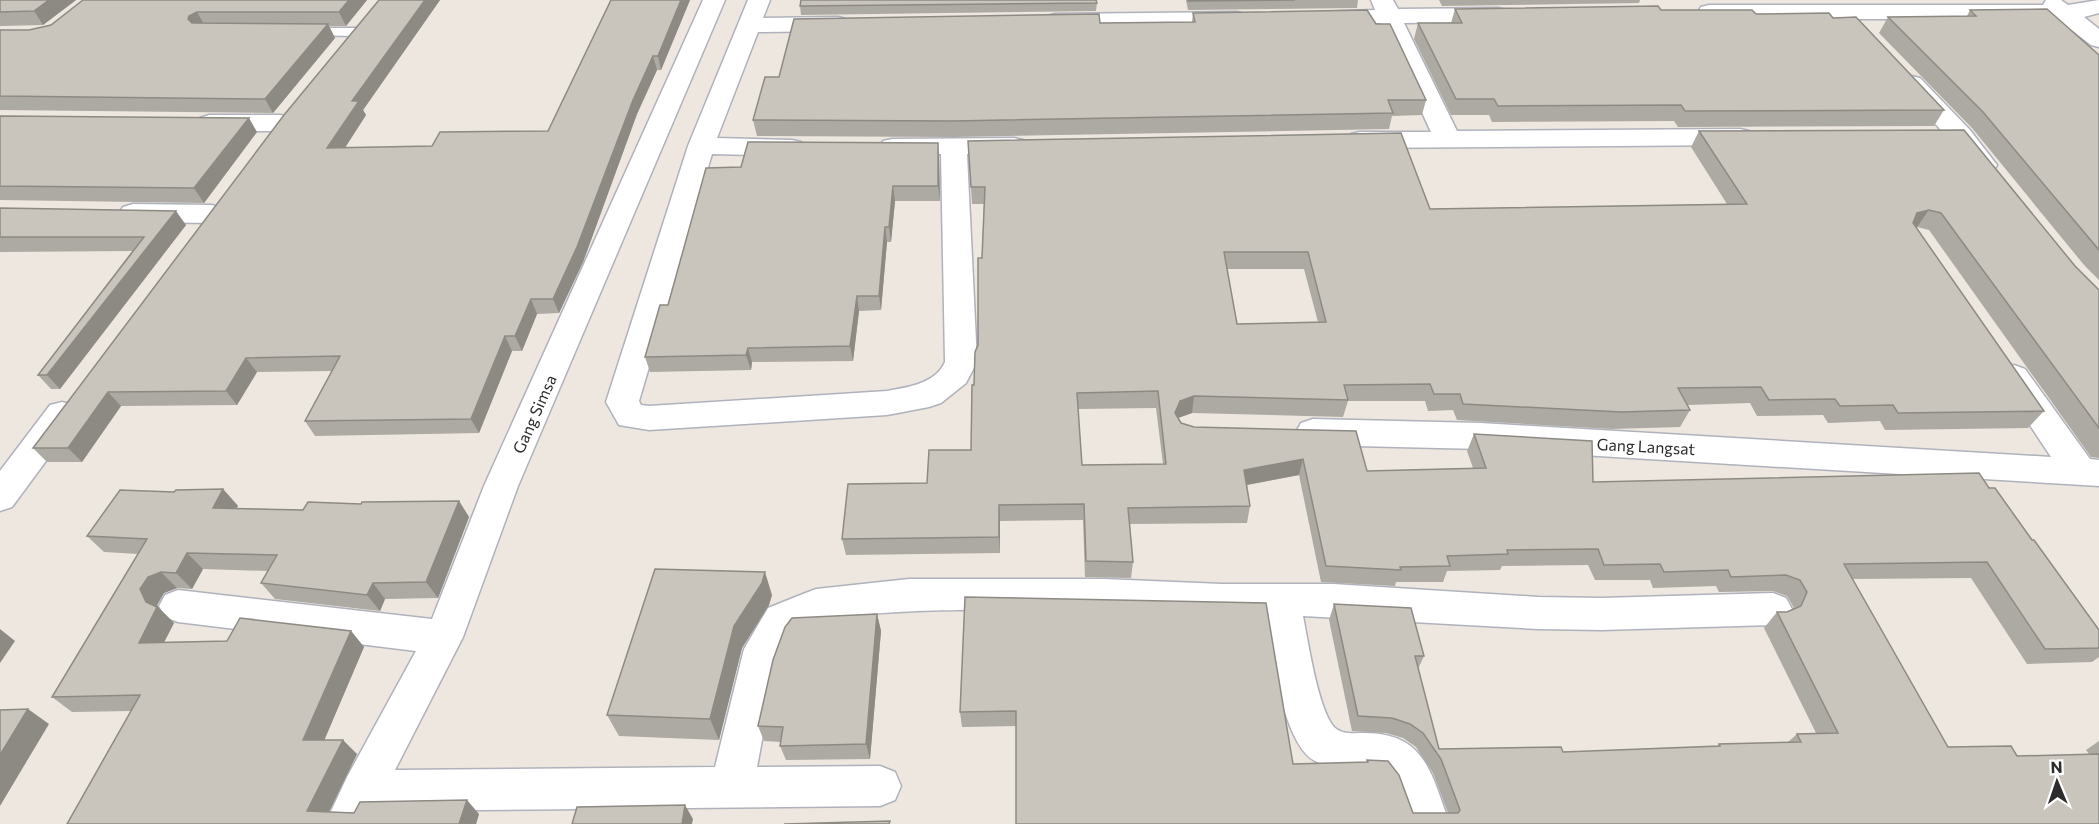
<svg xmlns="http://www.w3.org/2000/svg" width="2099" height="824" font-family="Commissioner,sans-serif">
  <style>
    .lines { fill: none; stroke-linecap: round; stroke-linejoin: round }
    .service-casing { stroke: #afb2bc; stroke-width: 3 }
    .minor-casing { stroke: #afb2bc; stroke-width: 3 }
    .service { fill: #fff; fill-rule: evenodd }
    .minor { fill: #fff; fill-rule: evenodd }
    .wall { fill: #ada9a3; fill-rule: evenodd }
    .shaded-wall { fill: #8d8a84 }
    .building { fill: #c9c5bd; stroke: #8d8a84; stroke-width: 1.5; fill-rule: evenodd }
    .labels { text-anchor: middle; dominant-baseline: central; stroke-width: 4.5; stroke-linejoin: round; paint-order: stroke }
    .street-label { font-size: 16px; fill: #2c2c2c; stroke: #fff }
  </style>
  <rect width="100%" height="100%" fill="#ede7df"/>
  <g class="lines">
    <defs>
      <polygon id="service" points="304,28 357,28 364,32 357,36 299,35 297,32"/>
      <g id="minor">
        <path d="M 703,0 L 725,0 L 518,486 L 463,637 L 395,770 L 715,767 L 744,649 L 768,608 L 803,594 L 816,589 L 909,579 L 1104,579 L 1222,584 L 1333,584 L 1538,597 L 1602,598 L 1773,593 L 1786,598 L 1792,609 L 1786,620 L 1773,625 L 1602,630 L 1538,629 L 1303,616 C 1308,641 1318,709 1334,727 C 1342,735 1354,733 1364,733 C 1427,733 1431,775 1450,824 L 1406,824 L 1394,788 L 1382,773 C 1358,771 1337,773 1315,761 C 1283,745 1271,650 1265,616 C 1193,616 834,594 795,632 C 776,651 763,737 757,767 L 880,766 L 895,772 L 901,786 L 895,800 L 880,806 L 374,811 L 369,824 L 325,824 L 347,777 L 416,651 L 178,622 L 165,617 L 159,606 L 165,595 L 178,590 L 432,619 L 484,486 Z"/>
        <path d="M 748,0 L 770,0 L 763,18 L 838,17 L 846,19 L 850,24 L 846,29 L 838,31 L 758,32 L 717,138 L 792,140 L 801,142 L 805,148 L 801,154 L 792,156 L 712,154 L 639,401 L 641,405 L 649,406 L 887,391 C 908,387 935,384 945,362 L 941,154 L 892,155 L 883,153 L 879,147 L 883,141 L 892,139 L 1014,138 L 1023,140 L 1027,146 L 1023,152 L 1014,154 L 967,154 L 977,362 L 966,383 L 941,403 L 929,407 L 887,415 L 649,430 L 619,425 L 606,402 L 688,146 Z"/>
        <polygon points="1371,0 1393,0 1398,9 1498,8 1506,10 1509,15 1506,20 1498,22 1404,23 1457,131 1740,129 1749,131 1753,137 1749,143 1740,145 1360,148 1351,146 1347,140 1351,134 1360,132 1431,132 1381,23 1328,24 1320,22 1317,17 1320,12 1375,10"/>
        <polygon points="2046,0 2061,0 2068,5 2099,0 2099,13 2084,17 2099,29 2099,47 2091,45 2057,19 1709,19 1701,17 1698,12 1701,7 1709,5 2043,5"/>
        <polygon points="1237,12 1245,14 1249,19 1245,24 1237,26 1055,28 1047,26 1043,21 1047,16 1055,14"/>
        <polygon points="1911,76 1920,78 1970,130 1997,165 1993,171 1984,173 1975,171 1952,142 1902,88 1899,83 1902,78"/>
        <polygon points="209,115 281,115 290,118 294,123 290,128 281,131 209,131 200,128 196,123 200,118"/>
        <polygon points="133,204 212,205 222,208 226,214 222,220 212,223 133,222 123,219 119,213 123,207"/>
        <polygon points="2014,365 2025,369 2090,459 2099,460 2099,486 1481,449 1313,445 1301,441 1296,432 1301,423 1313,419 1481,423 2051,457 1998,377 2003,369"/>
        <polygon points="62,402 74,405 79,414 74,423 12,507 0,511 0,471 50,405"/>
      </g>
    </defs>
    <!-- service casing -->
    <use href="#service" class="service-casing"/>
    <!-- minor casing -->
    <use href="#minor" class="minor-casing"/>
    <!-- service -->
    <use href="#service" class="service"/>
    <!-- minor -->
    <use href="#minor" class="minor"/>
  </g>
  <!-- wall -->
  <g class="wall">
    <polygon points="0,0 76,0 43,25 0,26"/>
    <polygon points="83,0 367,0 346,26 329,26 335,38 273,113 0,110 0,30 29,30 51,25"/>
    <polygon points="379,0 440,0 363,110 366,115 345,148 432,146 548,131 690,0 661,70 657,70 637,114 583,262 559,313 537,314 522,351 512,351 479,433 315,436 305,421 332,371 257,372 237,405 121,406 82,462 47,462 33,448"/>
    <polygon points="1186,0 1358,0 1357,8 1188,10"/>
    <polygon points="1439,0 1640,0 1639,3 1442,6"/>
    <polygon points="1097,3 1096,11 801,15 800,6"/>
    <polygon points="1455,9 1661,10 1833,18 1944,110 1934,126 1678,127 1674,121 1492,122 1489,115 1451,115 1414,39 1418,23 1451,23"/>
    <polygon points="1970,10 2099,55 2099,280 2084,265 1972,128 1879,33 1888,17 1967,16"/>
    <polygon points="1193,13 1426,100 1422,115 1392,116 1389,129 954,137 757,136 753,120 779,77 1100,23 1192,22"/>
    <polygon points="0,116 257,132 204,203 0,200"/>
    <path d="M 1964,130 L 2075,266 L 2099,290 L 2099,458 L 2091,457 L 1929,230 L 1917,227 L 1916,227 L 2044,411 L 2028,428 L 1885,430 L 1880,421 L 1828,423 L 1823,415 L 1757,416 L 1750,403 L 1687,405 L 1690,410 L 1680,427 L 1612,429 L 1457,420 L 1453,410 L 1428,411 L 1425,401 L 1348,401 L 1343,417 L 1192,413 L 1178,418 L 1181,423 L 1194,427 L 1367,471 L 1473,468 L 1467,451 L 1474,434 L 1593,482 L 1989,488 L 2032,540 L 2099,630 L 2099,657 L 2092,662 L 2027,664 L 1971,578 L 1852,579 L 1948,747 L 2017,756 L 2089,754 L 2086,750 L 2099,741 L 2099,824 L 1016,824 L 1016,726 L 962,727 L 960,712 L 965,597 L 1293,764 L 1366,762 L 1367,760 L 1413,813 L 1448,813 L 1433,773 L 1416,747 L 1403,738 L 1386,733 L 1352,731 L 1329,620 L 1334,604 L 1424,656 L 1418,669 L 1439,749 L 1563,752 L 1716,747 L 1719,744 L 1788,742 L 1797,734 L 1816,733 L 1764,628 L 1777,612 L 1787,612 L 1794,608 L 1787,596 L 1773,591 L 1719,592 L 1716,586 L 1653,588 L 1650,580 L 1595,580 L 1588,565 L 1502,566 L 1500,570 L 1447,571 L 1443,582 L 1396,582 L 1395,586 L 1321,582 L 1299,475 L 1247,485 L 1250,506 L 1247,523 L 1130,524 L 1133,562 L 1131,578 L 1085,577 L 1083,520 L 1000,521 L 1000,553 L 846,555 L 842,539 L 927,483 L 971,450 L 974,385 L 978,345 L 984,204 L 972,204 L 968,141 L 1430,209 L 1727,204 L 1691,147 L 1699,131 ZM 1227,269 L 1304,269 L 1318,322 L 1237,324 ZM 1156,408 L 1163,464 L 1082,465 L 1078,409 Z"/>
    <polygon points="939,157 940,201 895,201 891,242 887,242 881,310 859,311 853,361 752,362 751,370 650,372 645,357 668,305 741,167"/>
    <polygon points="0,208 186,225 60,389 51,389 38,375 132,251 0,252"/>
    <polygon points="223,489 238,506 236,508 303,510 361,504 459,501 469,517 438,598 385,599 380,611 275,599 261,583 268,571 203,569 192,589 177,588 164,593 157,605 159,608 174,623 164,642 227,641 351,631 364,647 324,740 357,754 329,812 479,814 476,824 67,824 131,711 72,712 52,697 138,554 104,552 87,536 174,492"/>
    <polygon points="772,595 769,605 742,648 719,740 619,736 607,715"/>
    <polygon points="877,614 881,631 870,759 786,760 780,746 781,742 764,741 758,726"/>
  </g>
  <!-- shaded-wall -->
  <g class="shaded-wall">
    <polygon points="49,0 76,0 43,25 34,11"/>
    <polygon points="349,0 367,0 346,26 339,12"/>
    <polygon points="425,0 440,0 363,110 366,115 335,163 327,148 352,101"/>
    <polygon points="681,0 690,0 661,70 658,56"/>
    <polygon points="197,12 205,26 197,30 188,19 189,16"/>
    <polygon points="328,24 335,38 273,113 265,99"/>
    <polygon points="653,56 657,70 637,114 583,262 559,313 553,299 633,100"/>
    <polygon points="249,118 257,132 204,203 194,188"/>
    <polygon points="938,143 939,157 940,201 938,186"/>
    <polygon points="893,186 895,201 891,242 889,227"/>
    <polygon points="1929,210 1917,227 1905,230 1917,213"/>
    <polygon points="176,211 186,225 60,389 47,375"/>
    <polygon points="885,227 887,242 881,310 879,296"/>
    <polygon points="857,296 859,311 853,361 850,346"/>
    <polygon points="531,299 537,314 522,351 515,336"/>
    <polygon points="505,336 512,351 479,433 471,419"/>
    <polygon points="748,348 752,362 751,370 746,355"/>
    <polygon points="246,358 257,372 237,405 226,391"/>
    <polygon points="108,392 121,406 82,462 68,448"/>
    <polygon points="1194,396 1192,413 1178,418 1175,413 1180,401"/>
    <polygon points="1303,459 1299,475 1241,486 1244,470"/>
    <polygon points="223,489 238,506 227,525 213,508"/>
    <polygon points="459,501 469,517 438,598 426,582"/>
    <polygon points="999,505 1000,521 1000,553 999,537"/>
    <polygon points="187,553 203,569 192,589 176,573"/>
    <polygon points="161,572 177,588 164,593 157,605 159,608 174,623 156,658 139,643 146,602 140,589 148,577"/>
    <polygon points="765,572 772,595 769,605 742,648 719,740 710,719 734,626"/>
    <polygon points="373,583 385,599 380,611 367,595"/>
    <polygon points="877,614 881,631 870,759 866,744"/>
    <polygon points="0,629 15,641 0,663"/>
    <polygon points="351,631 364,647 318,755 303,740"/>
    <polygon points="28,709 49,724 0,806 0,755"/>
    <polygon points="343,740 357,754 323,824 307,811"/>
    <polygon points="467,800 479,814 476,824 459,824"/>
    <polygon points="685,805 693,819 692,824 682,824"/>
  </g>
  <!-- building -->
  <g class="building">
    <polygon points="0,0 49,0 34,11 0,12"/>
    <polygon points="83,0 349,0 339,12 197,12 189,16 188,19 192,23 328,24 265,99 0,96 0,30 29,30 51,25"/>
    <polygon points="379,0 425,0 352,101 359,101 327,148 432,146 440,132 548,131 611,0 681,0 658,56 653,56 633,100 577,247 553,299 531,299 515,336 505,336 471,419 305,421 340,356 246,358 226,391 108,392 68,448 33,448 284,115"/>
    <polygon points="801,0 1096,0 1097,3 800,6"/>
    <polygon points="1188,0 1295,0 1188,1"/>
    <polygon points="1658,6 1661,10 1752,10 1756,14 1829,13 1833,18 1856,17 1944,110 1685,111 1681,105 1498,106 1494,99 1456,99 1418,23 1462,23 1455,9"/>
    <polygon points="2047,9 2099,55 2099,250 1983,112 1888,17 1976,16 1970,10"/>
    <polygon points="1367,10 1376,24 1390,24 1426,100 1388,100 1393,113 953,121 753,120 765,77 779,77 794,19 1099,14 1100,23 1195,22 1193,13"/>
    <polygon points="0,116 249,118 194,188 0,186"/>
    <path d="M 1964,130 L 2075,266 L 2099,290 L 2099,428 L 1941,213 L 1929,210 L 1917,213 L 1913,223 L 2044,411 L 1898,413 L 1893,405 L 1840,406 L 1835,399 L 1769,400 L 1761,387 L 1678,388 L 1690,410 L 1621,412 L 1463,404 L 1460,394 L 1434,394 L 1430,384 L 1344,385 L 1348,400 L 1194,396 L 1180,401 L 1175,413 L 1181,423 L 1194,427 L 1356,431 L 1367,471 L 1486,468 L 1474,434 L 1592,441 L 1593,482 L 1979,473 L 1989,488 L 1995,488 L 2032,540 L 2034,540 L 2099,630 L 2099,648 L 2045,649 L 1987,562 L 1844,564 L 1948,747 L 2011,746 L 2017,756 L 2099,754 L 2099,824 L 1016,824 L 1016,711 L 960,712 L 965,597 L 1266,603 L 1293,764 L 1368,762 L 1367,760 L 1388,761 L 1399,775 L 1413,813 L 1458,813 L 1460,810 L 1441,759 L 1423,733 L 1410,724 L 1392,718 L 1358,716 L 1334,604 L 1411,608 L 1424,656 L 1415,656 L 1439,749 L 1561,747 L 1563,752 L 1720,746 L 1719,744 L 1801,742 L 1797,734 L 1838,733 L 1777,612 L 1787,612 L 1801,606 L 1807,592 L 1800,580 L 1786,575 L 1731,577 L 1728,570 L 1664,572 L 1660,564 L 1604,565 L 1598,549 L 1507,550 L 1508,554 L 1447,556 L 1450,566 L 1400,567 L 1401,570 L 1326,566 L 1303,459 L 1244,470 L 1250,506 L 1128,508 L 1133,562 L 1086,561 L 1084,504 L 999,505 L 999,537 L 842,539 L 848,484 L 927,483 L 929,450 L 971,450 L 972,385 L 974,385 L 975,352 L 978,345 L 978,258 L 982,258 L 985,187 L 971,187 L 968,141 L 1401,133 L 1430,209 L 1747,204 L 1699,131 ZM 1224,252 L 1308,252 L 1326,322 L 1237,324 ZM 1158,391 L 1166,464 L 1082,465 L 1077,393 Z"/>
    <polygon points="748,142 938,143 938,186 893,186 889,227 885,227 879,296 857,296 850,346 748,348 746,355 645,357 660,305 668,305 706,168 741,167"/>
    <polygon points="0,208 176,211 47,375 38,375 144,237 0,237"/>
    <polygon points="223,489 213,508 303,510 308,502 361,504 362,502 459,501 426,582 373,583 367,595 261,583 277,555 187,553 176,573 161,572 148,577 140,589 146,602 157,607 139,643 227,641 240,618 351,631 303,740 343,740 307,811 354,813 360,802 467,800 459,824 67,824 140,695 52,697 147,539 87,536 120,490 174,492 176,490"/>
    <polygon points="655,569 765,572 762,583 734,626 710,719 607,715"/>
    <polygon points="877,614 866,744 780,746 783,727 758,726 773,660 785,627 792,618"/>
    <polygon points="28,709 0,755 0,710"/>
    <polygon points="685,805 682,824 572,824 577,807"/>
    <polygon points="890,821 889,824 784,824"/>
  </g>
  <g class="labels">
    <!-- street labels -->
    <g class="street-label">
      <text transform="translate(534 414) rotate(-66)">Gang Simsa</text>
      <text transform="translate(1646 446) rotate(3)">Gang Langsat</text>
    </g>
  </g>
  <!-- north arrow -->
  <g transform="translate(2057 782) rotate(358)" stroke="#ffffff" stroke-width="4.5" paint-order="stroke">
  <path d="M0-4.5L10 22L0 15L-10 22Z" fill="#2c2c2c"/>
  <text y="-9" font-size="16" font-weight="bold" text-anchor="middle" fill="#2c2c2c">N</text>
  </g>
</svg>
